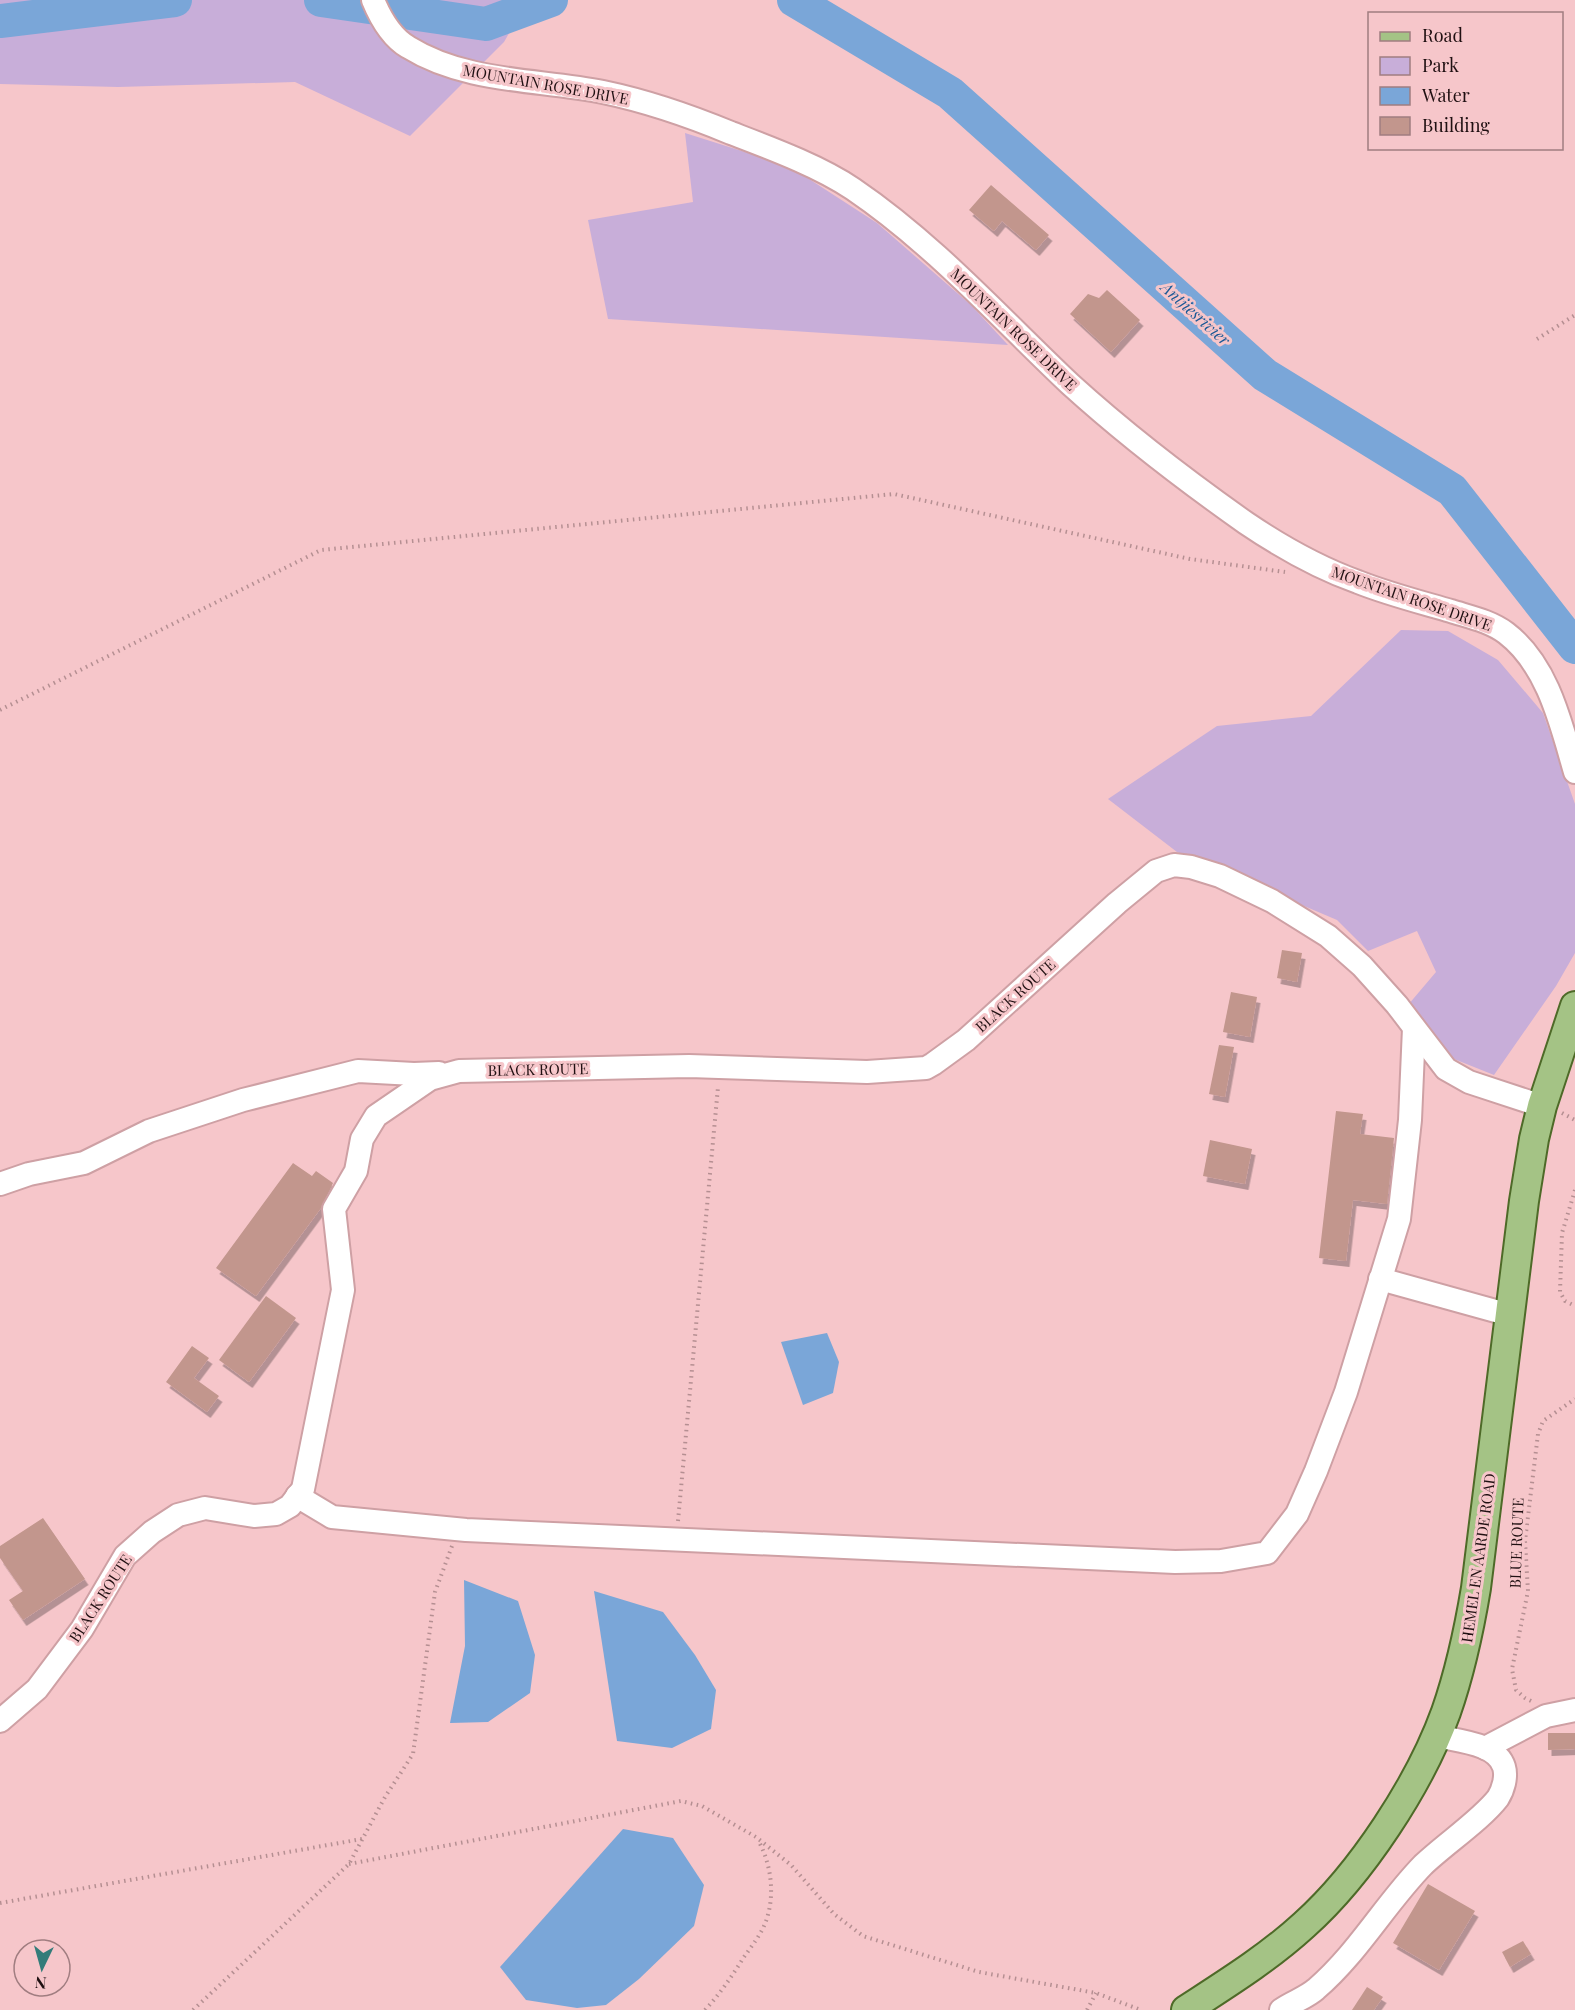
<svg xmlns="http://www.w3.org/2000/svg" width="1575" height="2010" font-family="'Playfair Display',serif">
  <style>
    .green { fill: #c8aed9 }
    .water { fill: #7aa6d8 }
    .lines { fill: none; stroke-linecap: round; stroke-linejoin: round }
    .river { stroke: #7aa6d8; stroke-width: 34 }
    .building { fill: #c2968d; filter: url(#shadow) }
    .minor-casing { stroke: #cea0a4; stroke-width: 26 }
    .major-casing { stroke: #4e6a28; stroke-width: 32 }
    .path { stroke: #b58f92; stroke-width: 4; stroke-dasharray: 1.5 4.5; stroke-linecap: butt }
    .minor { stroke: #fff; stroke-width: 22 }
    .major { stroke: #a4c385; stroke-width: 28 }
    .labels { text-anchor: middle; dominant-baseline: central; stroke-width: 6; stroke-linejoin: round; paint-order: stroke }
    .street-label { font-size: 15px; fill: #201012; stroke: #f6c6ca }
    .water-label { font-size: 16px; font-style: italic; fill: #1b5996; stroke: #f6c6ca }
  </style>
  <defs>
    <filter id="shadow"><feDropShadow dx="3.5" dy="6" stdDeviation="0" flood-color="#0004"/></filter>
  </defs>
  <rect width="100%" height="100%" fill="#f6c6ca"/>
  <!-- green -->
  <g class="green">
    <polygon points="0,0 528,0 504,42 410,136 295,82 118,87 0,84"/>
    <polygon points="685,133 789,166 877,223 971,305 1008,345 608,319 588,220 693,202"/>
    <polygon points="1401,630 1448,631 1498,660 1543,713 1575,804 1575,953 1556,986 1494,1075 1454,1059 1408,1005 1436,972 1417,931 1368,951 1337,920 1177,852 1108,799 1217,726 1311,716"/>
  </g>
  <!-- water -->
  <g class="water">
    <polygon points="827,1333 839,1362 833,1393 803,1405 781,1342"/>
    <polygon points="464,1580 518,1601 535,1655 530,1693 488,1722 450,1723 465,1646"/>
    <polygon points="594,1591 663,1612 695,1655 716,1690 711,1729 672,1748 617,1741"/>
    <polygon points="623,1829 673,1838 704,1885 694,1926 639,1979 606,2005 577,2008 526,2000 500,1967"/>
  </g>
  <g class="lines">
    <!-- river -->
    <g class="river">
      <polyline points="321,0 486,24 551,0"/>
      <polyline points="794,0 950,93 1265,375 1452,490 1575,647"/>
      <polyline points="0,21 175,0"/>
    </g>
  </g>
  <!-- building -->
  <g class="building">
    <polygon points="991,185 1049,235 1036,250 1002,221 994,231 969,210"/>
    <polygon points="1107,290 1140,320 1111,352 1070,314 1088,294 1099,298"/>
    <polygon points="1282,950 1302,953 1297,982 1277,978"/>
    <polygon points="1231,992 1257,997 1250,1037 1223,1032"/>
    <polygon points="1219,1045 1234,1047 1225,1097 1209,1094"/>
    <polygon points="1336,1111 1363,1114 1360,1134 1394,1138 1387,1204 1353,1200 1346,1261 1319,1258"/>
    <polygon points="1210,1140 1252,1149 1245,1184 1203,1176"/>
    <polygon points="293,1163 312,1176 316,1171 333,1183 321,1208 256,1296 216,1268"/>
    <polygon points="266,1296 296,1318 249,1382 219,1360"/>
    <polygon points="192,1346 209,1358 194,1378 219,1396 207,1412 166,1382"/>
    <polygon points="43,1518 85,1579 23,1620 9,1600 23,1591 0,1558 0,1546"/>
    <polygon points="1548,1733 1575,1733 1575,1749 1548,1750"/>
    <polygon points="1428,1884 1475,1911 1439,1970 1393,1943"/>
    <polygon points="1523,1941 1531,1954 1510,1967 1502,1952"/>
    <polygon points="1367,1987 1383,1997 1374,2010 1352,2010"/>
  </g>
  <g class="lines">
    <defs>
      <g id="minor">
        <path d="M 373,0 C 380,17 391,37 408,47 C 466,83 538,79 603,92 C 646,101 690,116 731,133 C 770,148 819,166 853,189 C 934,244 999,317 1070,384 C 1125,434 1185,480 1246,523 C 1280,546 1319,568 1358,582 C 1388,594 1420,602 1451,611 C 1470,617 1490,621 1506,633 C 1548,665 1561,724 1575,772"/>
        <polyline points="0,1184 29,1174 84,1163 149,1131 243,1100 358,1071 414,1074 439,1073"/>
        <polyline points="1380,1279 1510,1315"/>
        <polyline points="297,1496 332,1517 466,1530 1175,1562 1221,1561 1267,1553 1297,1514 1316,1471 1346,1392 1399,1219 1410,1120 1414,1028"/>
        <polyline points="0,1721 37,1689 82,1629 125,1556 152,1532 178,1515 205,1508 254,1516 276,1514 290,1506 303,1489 343,1290 334,1209 356,1171 362,1139 376,1116 430,1079 459,1071 507,1070 689,1066 867,1072 926,1068 933,1064 966,1040 1117,903 1156,871 1174,865 1191,867 1220,876 1272,901 1328,936 1362,966 1397,1005 1446,1069 1469,1082 1542,1106"/>
        <polyline points="1485,1748 1546,1716 1575,1710"/>
        <path d="M 1281,2010 C 1292,2002 1306,1998 1316,1989 C 1358,1953 1385,1904 1423,1865 C 1445,1844 1481,1820 1498,1798 C 1503,1790 1507,1777 1504,1767 C 1497,1743 1457,1741 1437,1736"/>
      </g>
      <path id="major" d="M 1186,2010 C 1226,1984 1268,1958 1304,1925 C 1361,1874 1420,1784 1446,1712 C 1460,1672 1469,1630 1476,1588 L 1524,1201 L 1534,1139 L 1542,1106 L 1575,1006"/>
    </defs>
    <!-- minor casing -->
    <use href="#minor" class="minor-casing"/>
    <!-- major casing -->
    <use href="#major" class="major-casing"/>
    <!-- path -->
    <g class="path">
      <polyline points="1537,339 1575,315"/>
      <polyline points="0,710 321,550 894,494 1190,559 1285,572"/>
      <polyline points="1562,1113 1575,1120"/>
      <polyline points="1575,1190 1562,1233 1560,1292 1565,1301 1575,1306"/>
      <polyline points="678,1521 718,1087"/>
      <polyline points="1531,1701 1525,1698 1516,1690 1512,1669 1528,1591 1525,1541 1538,1434 1543,1421 1575,1399"/>
      <polyline points="349,1864 681,1801 702,1806 756,1837 791,1865 834,1914 863,1936 979,1972 1096,1993 1141,2010"/>
      <polyline points="0,1903 362,1839"/>
      <polyline points="193,2010 349,1864 385,1797 413,1754 435,1592 452,1546"/>
      <path d="M 705,2010 C 720,1994 732,1976 744,1957 C 751,1947 759,1937 764,1926 C 776,1899 772,1865 758,1840"/>
      <polyline points="1087,2010 1096,1993"/>
    </g>
    <!-- minor -->
    <use href="#minor" class="minor"/>
    <!-- major -->
    <use href="#major" class="major"/>
  </g>
  <g class="labels">
    <!-- street labels -->
    <g class="street-label">
      <text transform="translate(546 84) rotate(10)">MOUNTAIN ROSE DRIVE</text>
      <text transform="translate(1014 329) rotate(44)">MOUNTAIN ROSE DRIVE</text>
      <text transform="translate(1412 598) rotate(19)">MOUNTAIN ROSE DRIVE</text>
      <text transform="translate(1015 995) rotate(-42)">BLACK ROUTE</text>
      <text transform="translate(538 1069) rotate(-1)">BLACK ROUTE</text>
      <text transform="translate(1516 1543) rotate(-88)">BLUE ROUTE</text>
      <text transform="translate(1478 1558) rotate(-82)">HEMEL EN AARDE ROAD</text>
      <text transform="translate(100 1598) rotate(-57)">BLACK ROUTE</text>
    </g>
    <!-- water labels -->
    <g class="water-label">
      <text transform="translate(1196 313) rotate(42)">Antjiesrivier</text>
    </g>
  </g>
  <!-- legend -->
  <rect x="1368" y="12" width="195" height="138" fill="#f6c6ca" stroke="#a07d80" stroke-width="1.5"/>
  <rect x="1380" y="32" width="30" height="9" fill="#a4c385" stroke="#a07d80" stroke-width="1.5"/>
  <text x="1422" y="42" font-size="18" fill="#201012">Road</text>
  <rect x="1380" y="57" width="30" height="18" fill="#c8aed9" stroke="#a07d80" stroke-width="1.5"/>
  <text x="1422" y="72" font-size="18" fill="#201012">Park</text>
  <rect x="1380" y="87" width="30" height="18" fill="#7aa6d8" stroke="#a07d80" stroke-width="1.5"/>
  <text x="1422" y="102" font-size="18" fill="#201012">Water</text>
  <rect x="1380" y="117" width="30" height="18" fill="#c2968d" stroke="#a07d80" stroke-width="1.5"/>
  <text x="1422" y="132" font-size="18" fill="#201012">Building</text>
  <!-- north arrow -->
  <g transform="translate(42 1968) rotate(185)"><circle r="28" fill="#f6c6ca" stroke="#a07d80" stroke-width="1.5"/>
  <path d="M0-4.5L10 22L0 15L-10 22Z" fill="#337c7a"/>
  <text y="-9" font-size="16" font-weight="bold" text-anchor="middle" fill="#201012">N</text>
  </g>
</svg>
